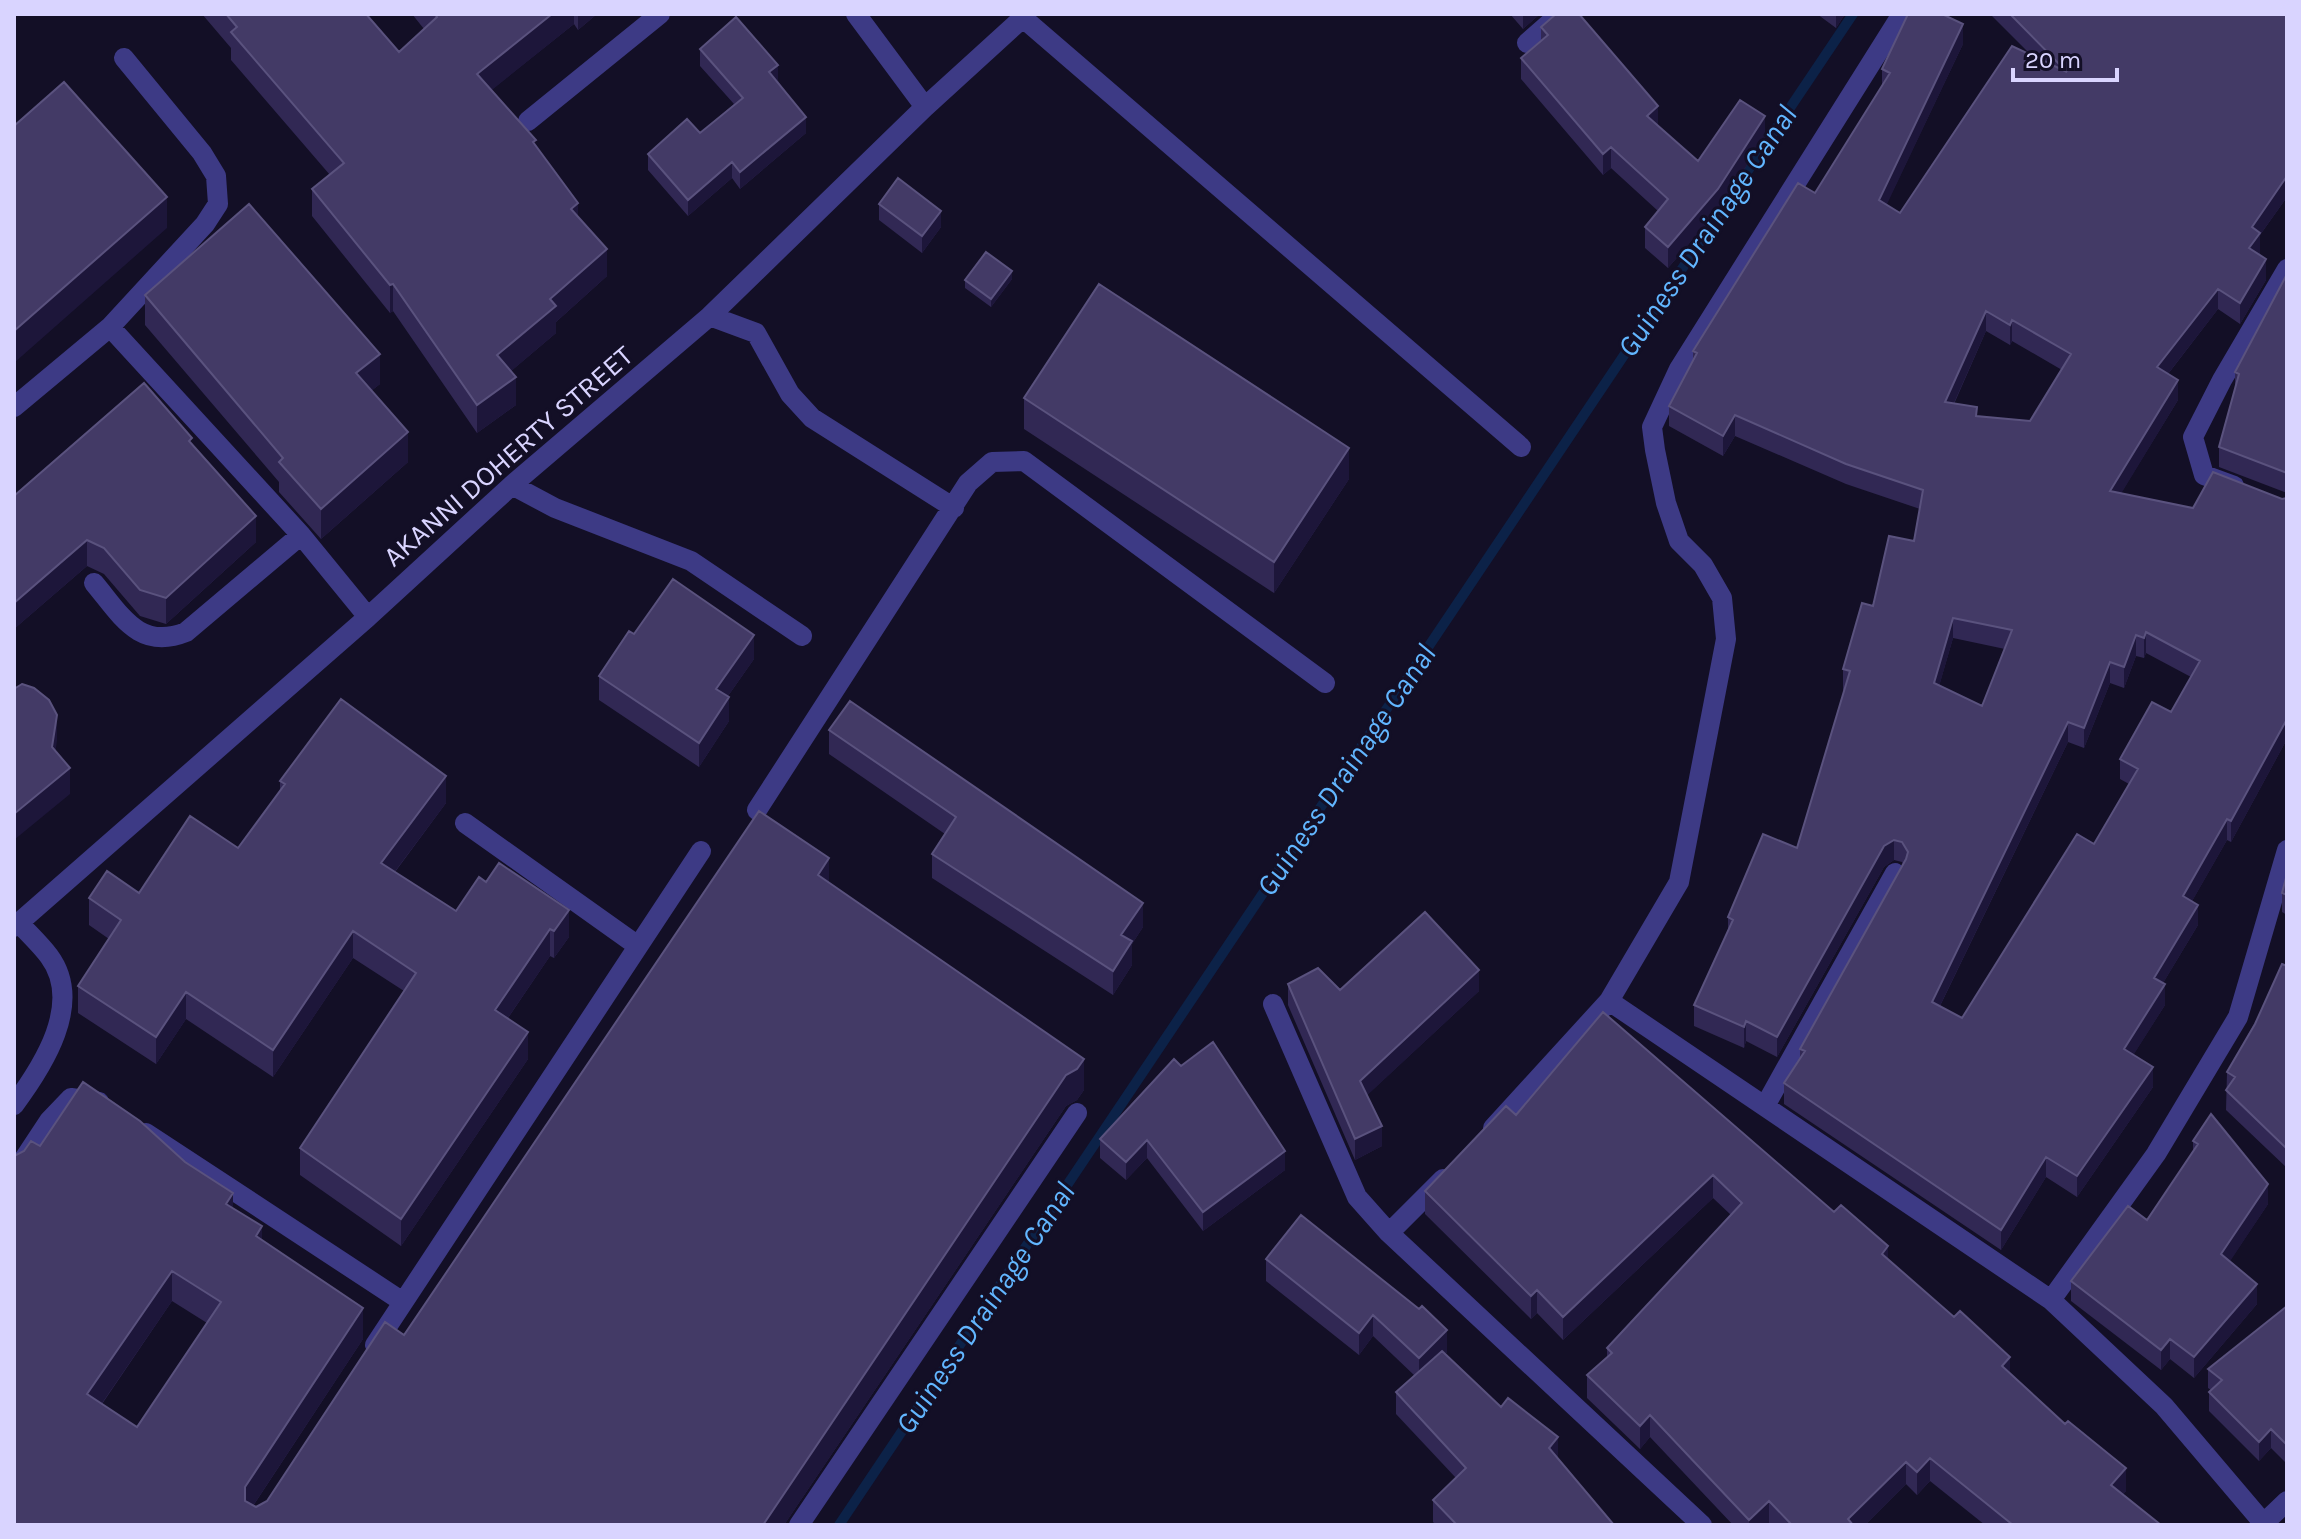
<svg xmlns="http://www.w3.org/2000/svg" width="2301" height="1539" font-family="Karla,sans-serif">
  <rect width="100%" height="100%" fill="#130f26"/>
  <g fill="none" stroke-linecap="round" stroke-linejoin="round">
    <path stroke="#0c2248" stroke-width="10" d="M839,1525L1853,14"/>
    <path stroke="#3d3a85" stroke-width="20" d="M856,14L925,107
      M1023,18L1521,447
      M1527,43L1560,14
      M528,121L660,14
      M710,316L756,333L790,394L812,418L954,508
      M110,327L301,535L368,617
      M14,407L110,327L205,224L218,204L216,176L202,153L124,58
      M512,485L555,508L691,561L802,636
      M2234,486L2204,475L2193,437L2222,380L2287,269
      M94,583C121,615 139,651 186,632L301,535
      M757,810L968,483L992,462L1024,461L1325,683
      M465,823L638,946
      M14,927L368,617L512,485L710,316L925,107L1027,14
      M1609,1001L2051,1300L2164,1406L2265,1525
      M1273,1004L1357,1197L1389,1233L1702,1525
      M14,1105C43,1066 84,1003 49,956C40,944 29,934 19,923
      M1765,1106L1895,873
      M1493,1128L1609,1001L1679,882L1726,639L1722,598L1703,565L1679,541L1666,503L1655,450L1652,427L1679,369L1902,14
      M146,1133L403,1302
      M14,1174L49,1121L71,1098L99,1102
      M1389,1233L1443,1179
      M2051,1300L2156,1154L2238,1017L2287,850
      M375,1345L701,851
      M2264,1523L2287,1501
      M799,1525L1077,1113"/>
  </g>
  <path fill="#312854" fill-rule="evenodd" d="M202,14H366L399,52L424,29L412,14H597L578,30L574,24L491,90L536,146L578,217L607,276L556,322V333L511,371L516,405L477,433L393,311L390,313L312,216V189L330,175L231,60V48Z
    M1510,14H1540L1523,29Z
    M1817,14H1845L1836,28Z
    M1990,14H2287V197L2260,235V253L2259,255L2266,280L2240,324L2218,309L2168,374L2178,400L2121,493L2193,508L2287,498V739L2231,842L2227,840L2192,901L2198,925L2163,983L2165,1005L2133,1055L2153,1087L2077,1197L2046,1177L2001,1250L1784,1104V1083L1800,1058V1049L1903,864L1902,862L1894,860L1884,867L1777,1057L1746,1041L1744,1048L1694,1026V1005L1728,932V917L1797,848L1844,690H1843V669L1873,606L1914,541L1920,509L1846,484L1735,436L1723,456L1669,426V406L1693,361V351L1815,193L1882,86V69L1963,44L1886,205L1900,213L2030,54ZM1986,331L2010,345L2012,341L2062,370L2030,421L1977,416L1954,404ZM1953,638L2005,649L1982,706L1939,686ZM2146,653L2191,677L2171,712L2120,759V779L2129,784L2094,844L1962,1018L1940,1006L2068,742L2084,748L2110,683L2124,688L2136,656L2144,658Z
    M1541,27L1698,161L1765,137L1718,210L1668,268L1645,248V227L1658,211L1611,168L1603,175L1521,79V58L1541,40Z
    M700,49L778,81L806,133L740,189L732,178L688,216L648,170V154L700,133L734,104L700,66Z
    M879,204L941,227L922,253L879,220Z
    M2287,274V493L2219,467V447L2235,389V372Z
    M1012,279L991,307L965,288V280Z
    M145,295L380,384L371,391L408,462L321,539L279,492V482L145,325Z
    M1024,398L1349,479L1274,593L1024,429Z
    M192,444L256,542L166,624L140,616L104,574L87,566L14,629V496Z
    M754,659L728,696L729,721L699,767L599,700V676Z
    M829,730L1143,927L1132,944V965L1113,995L932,878V854L945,834L829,754Z
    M280,781L446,803L395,872L456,911L479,877L569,937L554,958L550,956L508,1018L528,1059L401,1246L300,1175V1148L404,991L353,958L273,1077L186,1019L156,1064L78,1013V986L109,939L89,925V898L139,893L238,848L280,791Z
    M2287,874V915L2282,912V893Z
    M829,882L1084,1090L1077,1100L1066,1106L784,1525H14L40,1146L233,1208L262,1240L363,1339L253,1506L256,1507L267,1501L404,1335ZM172,1301L207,1323L137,1427L102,1404Z
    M2287,966V1168L2226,1110L2227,1072Z
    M1288,984L1340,990L1479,991L1367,1095L1382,1146L1355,1160L1288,1005Z
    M1603,1012L1888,1259L2010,1374L2126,1491L2123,1494L2161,1525H1985L1930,1481L1917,1495L1906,1484L1865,1525H1733L1650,1437L1640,1449L1587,1398V1375L1607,1357V1348L1731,1215L1713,1198L1563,1340L1537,1313L1531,1319L1425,1214V1191L1516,1115Z
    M1174,1059L1285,1170L1203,1231L1147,1158L1126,1180L1100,1158V1139Z
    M2211,1114L2268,1204L2229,1262L2257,1304L2194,1378L2170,1359L2161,1370L2071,1301V1281L2147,1220L2193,1151V1141Z
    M1266,1259L1447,1352L1445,1354L1501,1407L1558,1459L1614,1525H1436L1433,1522V1500L1456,1478L1396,1414V1392L1415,1376L1373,1336L1359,1355L1266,1281Z
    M2287,1306V1464L2271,1448L2259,1461L2209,1411V1392L2211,1390L2208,1388V1369Z"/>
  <path fill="#1d163a" d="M552,14H574V24L477,102V74Z
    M578,14H597L578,30Z
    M1523,14H1540L1523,29Z
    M1836,14H1845L1836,28Z
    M1963,24V44L1879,221V200Z
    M778,65V81L769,89V72Z
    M1658,106V128L1647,116Z
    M1765,116V137L1718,210L1668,268V247Z
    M806,117V133L740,189V172Z
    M1611,147V168L1603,175V154Z
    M732,162V178L688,216V200Z
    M2287,176V197L2260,235V253L2249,268V248L2252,227Z
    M167,197V228L14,363V331Z
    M578,203V231L571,209Z
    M941,211V227L922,253V236Z
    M607,249V276L556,322V333L497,383V355L550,299Z
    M2266,259V280L2240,324V303Z
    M1012,271V279L991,307V299Z
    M393,284V311L390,313V285Z
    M2218,289V309L2157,388V367Z
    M1986,311V331L1945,423V402Z
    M2012,320V341L2010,345V325Z
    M380,354V384L356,403V373Z
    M516,377V405L477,433V405Z
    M2178,380V400L2110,512V491Z
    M1735,415V436L1723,456V436Z
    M408,432V462L321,539V509Z
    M1349,448V479L1274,593V562Z
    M256,516V542L166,624V598Z
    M87,540V566L14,629V603Z
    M1953,618V638L1934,704V683Z
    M2146,632V653L2144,658V638Z
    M754,635V659L716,713V689Z
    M2136,635V656L2124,688V667Z
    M2110,662V683L2084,748V728Z
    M729,697V721L699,767V743Z
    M57,715V741L52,773V747Z
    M2287,719V739L2231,842V821Z
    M2068,722V742L1932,1022V1002Z
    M70,768V794L14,840V814Z
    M446,776V803L381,890V863Z
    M2227,819V840L2183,917V896Z
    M1894,840V860L1884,867L1777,1057V1037L1884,846Z
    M829,858V889L818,875Z
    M1143,903V927L1132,944V965L1113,995V971L1121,935Z
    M2198,905V925L2154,998V978Z
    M569,910V937L554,958V931Z
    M550,929V956L495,1037V1010Z
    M353,931V958L273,1077V1050Z
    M1479,970V991L1360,1102V1081Z
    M2165,984V1005L2124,1070V1049Z
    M186,992V1019L156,1064V1037Z
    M1746,1021V1041L1744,1048V1027Z
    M528,1032V1059L401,1246V1219Z
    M1084,1059V1090L1077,1100L1066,1106L784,1525H763L1066,1075Z
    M2153,1067V1087L2077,1197V1176Z
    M1382,1126V1146L1355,1160V1139Z
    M1147,1140V1158L1126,1180V1162Z
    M1285,1151V1170L1203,1231V1212Z
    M2046,1157V1177L2001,1250V1230Z
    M1713,1175V1198L1563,1340V1317Z
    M2268,1184V1204L2221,1275V1254Z
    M233,1193V1224L226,1204Z
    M262,1226V1257L256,1236Z
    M1888,1246V1269L1882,1254Z
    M172,1271V1301L87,1425V1394Z
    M2257,1284V1304L2194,1378V1357Z
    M1537,1290V1313L1531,1319V1296Z
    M363,1308V1339L245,1518V1487Z
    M1373,1315V1336L1359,1355V1333Z
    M1447,1330V1352L1419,1380V1358Z
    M2170,1339V1359L2161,1370V1350Z
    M2010,1357V1380L2002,1366Z
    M1650,1415V1437L1640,1449V1426Z
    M2271,1429V1448L2259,1461V1442Z
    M1558,1437V1458L1549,1448Z
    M1930,1458V1481L1917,1495V1472Z
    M1906,1462V1484L1865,1525H1848V1519Z
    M2126,1468V1491L2111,1508V1485Z
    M1769,1501V1524L1749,1525V1520Z"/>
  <path fill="#433a66" stroke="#5a527e" stroke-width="2" fill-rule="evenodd" d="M226,14H366L399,52L437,17L435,14H552L477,74L536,140L533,142L578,203L571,209L607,249L550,299L556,306L497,355L516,377L477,405L393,284L390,285L312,189L344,163L231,32L237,27Z
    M1556,14H1579L1658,106L1647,116L1698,161L1740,100L1765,116L1718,189L1668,247L1645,227L1668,199L1611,147L1603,154L1521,58L1548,35L1541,27Z
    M1908,14H1942L1963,24L1879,200L1900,213L2012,46L2067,72L2010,14H2287V176L2252,227L2260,233L2249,248L2266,259L2240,303L2218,289L2157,367L2178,380L2110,491L2193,508L2213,472L2282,499L2287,498V719L2231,821L2227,819L2183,896L2198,905L2154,978L2165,984L2124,1049L2153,1067L2077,1176L2046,1157L2001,1230L1784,1083L1805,1051L1800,1049L1906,859L1908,852L1902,842L1894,840L1884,846L1777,1037L1746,1021L1744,1027L1694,1005L1733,920L1728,917L1763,834L1797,848L1850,671L1843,669L1862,603L1873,606L1889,536L1914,541L1923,490L1846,464L1735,415L1723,436L1669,406L1697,353L1693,351L1798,183L1815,193L1890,73L1882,69ZM1986,311L2010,325L2012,320L2071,354L2030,421L1976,416L1977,407L1945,402ZM1953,618L2012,630L1982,706L1934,683ZM2146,632L2200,661L2171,712L2152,702L2120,759L2138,769L2094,844L2077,834L1962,1018L1932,1002L2068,722L2084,728L2110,662L2124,667L2136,635L2144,638Z
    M736,17L778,65L769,72L806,117L740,172L732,162L688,200L648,154L687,119L700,133L743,98L700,49Z
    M64,82L167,197L14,331V126Z
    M898,178L941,211L922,236L879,204Z
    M249,204L380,354L356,373L408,432L321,509L279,462L283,458L145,295Z
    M986,252L1012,271L991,299L965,280Z
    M2287,274V473L2219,447L2239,374L2235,372Z
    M1099,284L1349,448L1274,562L1024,398Z
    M144,383L192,438L189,441L256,516L166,598L140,590L104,548L87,540L14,603V496Z
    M673,579L754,635L716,689L729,697L699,743L599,676L629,631L634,634Z
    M22,684L34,688L49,700L57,715L52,747L70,768L14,814V689Z
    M341,699L446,776L381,863L456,911L479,877L486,882L499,863L569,910L554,931L550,929L495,1010L528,1032L401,1219L300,1148L416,973L353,931L273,1050L186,992L156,1037L78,986L121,920L89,898L107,871L139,893L190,816L238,848L285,784L280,781Z
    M850,701L1143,903L1121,935L1132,941L1113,971L932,854L956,817L829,730Z
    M759,811L829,858L818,875L1084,1059L1077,1069L1066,1075L763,1525H14V1156L24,1151L31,1141L40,1146L83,1082L140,1121L185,1162L233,1193L226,1204L262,1226L256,1236L363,1308L245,1487V1501L256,1507L267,1501L385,1322L404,1335ZM172,1271L221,1302L137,1427L87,1394Z
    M2287,874V895L2282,893Z
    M1425,912L1479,970L1360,1081L1382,1126L1355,1139L1288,984L1318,968L1340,990Z
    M2282,964L2287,966V1149L2226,1090L2235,1077L2227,1072L2255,1024Z
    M1603,1012L1834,1212L1841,1205L1888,1246L1882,1254L1954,1317L1960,1311L2010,1357L2002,1366L2065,1424L2068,1421L2126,1468L2111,1485L2161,1525H2013L1930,1458L1917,1472L1906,1462L1848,1519L1853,1525H1792L1769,1501L1749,1520L1650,1415L1640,1426L1587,1375L1612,1353L1607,1348L1742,1203L1713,1175L1563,1317L1537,1290L1531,1296L1425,1191L1506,1106L1516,1115Z
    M1213,1042L1285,1151L1203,1212L1147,1140L1126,1162L1100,1139L1174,1059L1181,1066Z
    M2211,1114L2268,1184L2221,1254L2257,1284L2194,1357L2170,1339L2161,1350L2071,1281L2128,1206L2147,1220L2198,1144L2193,1141Z
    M1301,1215L1419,1309L1422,1306L1447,1330L1419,1358L1373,1315L1359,1333L1266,1259Z
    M2287,1306V1445L2271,1429L2259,1442L2209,1392L2222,1380L2208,1369Z
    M1442,1351L1501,1407L1508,1398L1558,1437L1549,1448L1614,1525H1457L1433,1500L1466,1468L1396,1392Z"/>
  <g text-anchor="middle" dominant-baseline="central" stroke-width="6" stroke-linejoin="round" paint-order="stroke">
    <g font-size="28" fill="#d9d4ff" stroke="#130f26">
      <text transform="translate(508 456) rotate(-41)">AKANNI DOHERTY STREET</text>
    </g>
    <g font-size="30" font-style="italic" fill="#62b6ff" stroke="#130f26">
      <text transform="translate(1707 231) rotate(-56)">Guiness Drainage Canal</text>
      <text transform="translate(1346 770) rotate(-56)">Guiness Drainage Canal</text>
      <text transform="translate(985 1308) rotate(-56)">Guiness Drainage Canal</text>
    </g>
  </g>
  <rect width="2301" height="1539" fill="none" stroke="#d9d4ff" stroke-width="32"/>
  <path d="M2013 68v12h104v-12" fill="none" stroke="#d9d4ff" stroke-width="4"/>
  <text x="2025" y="68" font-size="24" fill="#d9d4ff" stroke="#130f26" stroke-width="6" paint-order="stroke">20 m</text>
</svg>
